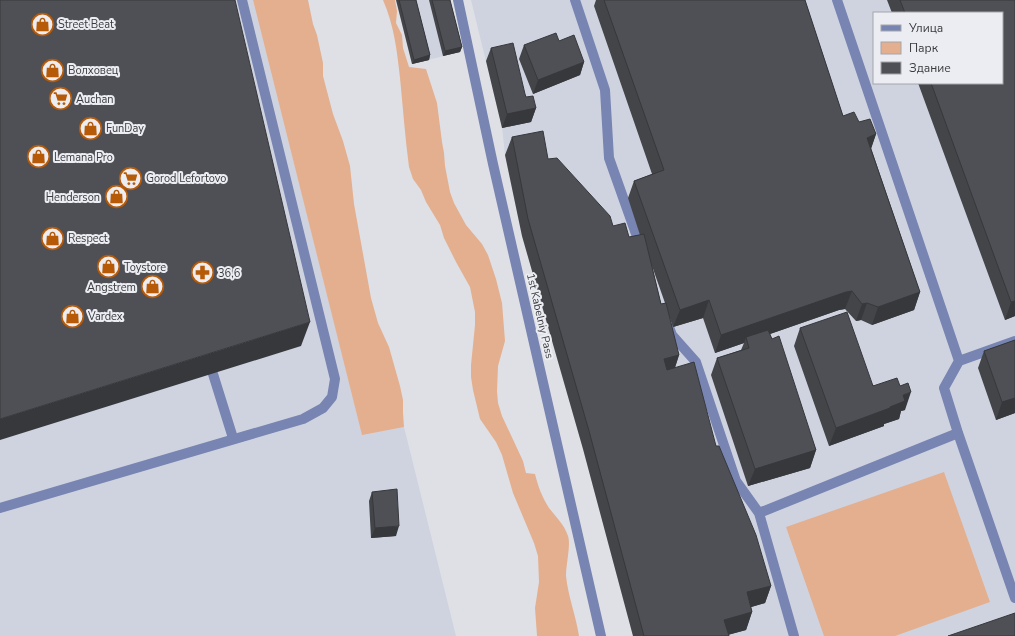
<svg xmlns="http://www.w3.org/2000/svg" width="1015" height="636" font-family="'Nunito Sans',sans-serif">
  <rect width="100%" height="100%" fill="#dee0e5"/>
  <path fill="#cfd3e0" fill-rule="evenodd" d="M0,0H253L362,434L404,427L456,636H0Z
    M396,0H447L460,52L412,64Z
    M471,0H1015V636H633L583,449L522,236L505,155L502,127ZM874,13H1002V83H874Z"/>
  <path fill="#e3af8f" d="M253,0H308L313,24L317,35L323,63V76L333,114L343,141L350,166L354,204L371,298L378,323L389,347L400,386L403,400V413L404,427L362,435Z
    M383,0H395L397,11L396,23L402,35L403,48L409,67L426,69L437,103L442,142L444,153L445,166L450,192L454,203L466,225L482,244L488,255L496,279L502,303L505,341L498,366L497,391L498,403L502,416L523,461L526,473L535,474C538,486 542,497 549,508C556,517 564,524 568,536C571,545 566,564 566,576C568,596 576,616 579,636H537L535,608L539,582L538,556L534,543L513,493L502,455L496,442L480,419L473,390L471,377V365L475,325V312L470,287L456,262L444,238L440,225L426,202L421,190L413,179L409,167C405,137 403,108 400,78C397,51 394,25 383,0Z
    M944,472L990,602L895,636H824L786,527Z"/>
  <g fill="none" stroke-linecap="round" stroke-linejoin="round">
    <path stroke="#7884b1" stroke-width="10" d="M458,0L493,164L601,636
      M575,0L605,90L609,158L641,248
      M837,0L959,361L944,388L958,433L1015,598
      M669,327L672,335L696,362L736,481L759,513
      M959,361L1015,341
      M213,374L233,438
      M0,508L303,419L323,408L332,397L335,379L242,0
      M794,636L759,513L958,433"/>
  </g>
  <path fill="#444549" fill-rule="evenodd" d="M396,0H416L430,55L429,60L412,64Z
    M429,0H450L462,47L460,52L443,56Z
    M596,0H805L843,116L859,122L876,134L871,148L920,292L914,310L872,325L861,320L856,321L845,309L839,310L770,334L816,450L810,468L748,486L711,375L717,358L741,350L744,343L715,353L703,318L673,327L668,313L679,355L675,368L716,446L771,586L765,603L751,607L752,612L746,630L728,635L729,636H633L583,449L522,236L505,155L512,137L548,159L613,226L629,237L640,235L628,198L634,181L652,174L594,6ZM652,266L665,303L661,304Z
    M887,0H1015V316L1005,320L918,83H1002V13H892Z
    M524,45L584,62L580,75L533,94L519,59Z
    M491,48L526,97L536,108L531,122L502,128L486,61Z
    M800,328L905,410L901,411L899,419L884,424V426L829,446L794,346Z
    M1015,340V413L996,420L978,368L984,351Z
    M372,492L396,536L371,538L369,501Z"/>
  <path fill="#37383c" d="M462,47L460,52L443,56L445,51Z
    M430,55L429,60L412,64L414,60Z
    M584,62L580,75L533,94L538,80Z
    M536,108L531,122L502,128L507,114Z
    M876,134L870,152L867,138Z
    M852,291L845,309L839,310L747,342L746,337L744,343L715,353L721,335L846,292Z
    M920,292L914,310L872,325L878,307Z
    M709,300L703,318L673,327L680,310Z
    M1015,301V316L1005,320L1011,302Z
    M867,303L861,320L856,321L862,304Z
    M310,322L301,346L0,440V419Z
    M679,355L673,373L658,377L664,359Z
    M911,392L905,410L901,411L899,419L884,424V426L829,446L836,428L890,407L903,395Z
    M1015,398V413L996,420L1002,402Z
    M816,450L810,468L748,486L755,469Z
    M399,526L396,536L371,538L375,528Z
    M771,586L765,603L741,610L747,592Z
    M752,612L746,630L723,636L724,620Z"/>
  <path fill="#4f5055" stroke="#37383c" d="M0,0H235L310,322L0,419Z
    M399,0H416L430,55L414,60Z
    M432,0H450L462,47L445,51Z
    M604,0H805L843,116L854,112L859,122L870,119L876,134L867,138L920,292L878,307L867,303L862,304L852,291L846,292L721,335L709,300L680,310L634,181L664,170Z
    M900,0H1015V301L1011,302L931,83H1002V13H905Z
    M556,33L559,41L574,35L584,62L538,80L524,45Z
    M513,43L525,94L526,97L533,96L536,108L507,114L491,48Z
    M543,131L548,159L557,158L610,216L613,226L625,223L629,237L644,234L661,304L666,303L679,355L664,359L667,370L694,362L716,446H719L756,535L771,586L747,592L752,612L724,620L729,636H644L589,431L528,219L512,137Z
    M847,312L873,386L897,378L900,386L908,383L911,392L903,395L905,401L890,407V408L836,428L800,328Z
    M768,330L772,339L779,336L816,450L755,469L717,358L749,348L746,337Z
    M1015,340V398L1002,402L984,351Z
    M397,489L399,526L375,528L372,492Z
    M1015,613V636H948Z"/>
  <defs>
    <symbol id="shop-ring" viewBox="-11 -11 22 22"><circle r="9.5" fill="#ebedf3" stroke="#b75a07" stroke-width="1.5"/><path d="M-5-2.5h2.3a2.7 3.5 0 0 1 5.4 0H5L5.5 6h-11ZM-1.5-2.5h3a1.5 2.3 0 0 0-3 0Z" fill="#b75a07"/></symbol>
    <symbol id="supermarket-ring" viewBox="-11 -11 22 22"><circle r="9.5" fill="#ebedf3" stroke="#b75a07" stroke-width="1.5"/><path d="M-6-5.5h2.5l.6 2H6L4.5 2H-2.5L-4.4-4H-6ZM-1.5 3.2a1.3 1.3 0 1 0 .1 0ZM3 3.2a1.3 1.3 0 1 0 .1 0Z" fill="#b75a07"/></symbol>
    <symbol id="pharmacy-ring" viewBox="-11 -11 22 22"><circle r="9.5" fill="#ebedf3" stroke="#b75a07" stroke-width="1.5"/><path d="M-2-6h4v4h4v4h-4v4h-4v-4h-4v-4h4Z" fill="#b75a07"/></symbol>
  </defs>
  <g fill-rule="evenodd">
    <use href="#shop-ring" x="30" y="12" width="25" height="25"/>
    <use href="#shop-ring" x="40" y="58" width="25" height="25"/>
    <use href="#supermarket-ring" x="48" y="86" width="25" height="25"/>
    <use href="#shop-ring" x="78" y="116" width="25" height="25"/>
    <use href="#shop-ring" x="26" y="144" width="25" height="25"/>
    <use href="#supermarket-ring" x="118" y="166" width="25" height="25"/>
    <use href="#shop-ring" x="104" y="184" width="25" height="25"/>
    <use href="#shop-ring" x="40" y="226" width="25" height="25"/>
    <use href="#shop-ring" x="96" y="254" width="25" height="25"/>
    <use href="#pharmacy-ring" x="190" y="260" width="25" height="25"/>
    <use href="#shop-ring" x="140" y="274" width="25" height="25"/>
    <use href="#shop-ring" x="60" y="304" width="25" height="25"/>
  </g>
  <g text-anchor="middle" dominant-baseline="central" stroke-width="4" stroke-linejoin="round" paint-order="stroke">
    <g font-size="11" fill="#3a3b3d" stroke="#ebedf3" text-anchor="start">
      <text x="58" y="24">Street Beat</text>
      <text x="68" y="70">Волховец</text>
      <text x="76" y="99">Auchan</text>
      <text x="106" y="128">FunDay</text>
      <text x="54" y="157">Lemana Pro</text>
      <text x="146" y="178">Gorod Lefortovo</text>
      <text x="100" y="197" text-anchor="end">Henderson</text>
      <text x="68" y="238">Respect</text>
      <text x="124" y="267">Toystore</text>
      <text x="218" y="273">36,6</text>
      <text x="136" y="287" text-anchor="end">Angstrem</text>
      <text x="88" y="316">Vardex</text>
    </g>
    <g font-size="11" fill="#3a3b3d" stroke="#ebedf3">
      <text transform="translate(540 316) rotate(77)">1st Kabelniy Pass</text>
    </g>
  </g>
  <rect x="873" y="12" width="130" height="72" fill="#ebedf3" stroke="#a4a6aa"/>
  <rect x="881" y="25" width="20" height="6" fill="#7884b1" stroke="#a4a6aa"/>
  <text x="909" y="32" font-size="12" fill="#3a3b3d">Улица</text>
  <rect x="881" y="42" width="20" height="12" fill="#e3af8f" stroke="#a4a6aa"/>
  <text x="909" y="52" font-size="12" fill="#3a3b3d">Парк</text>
  <rect x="881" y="62" width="20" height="12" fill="#4f5055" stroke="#a4a6aa"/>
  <text x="909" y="72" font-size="12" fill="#3a3b3d">Здание</text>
</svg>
